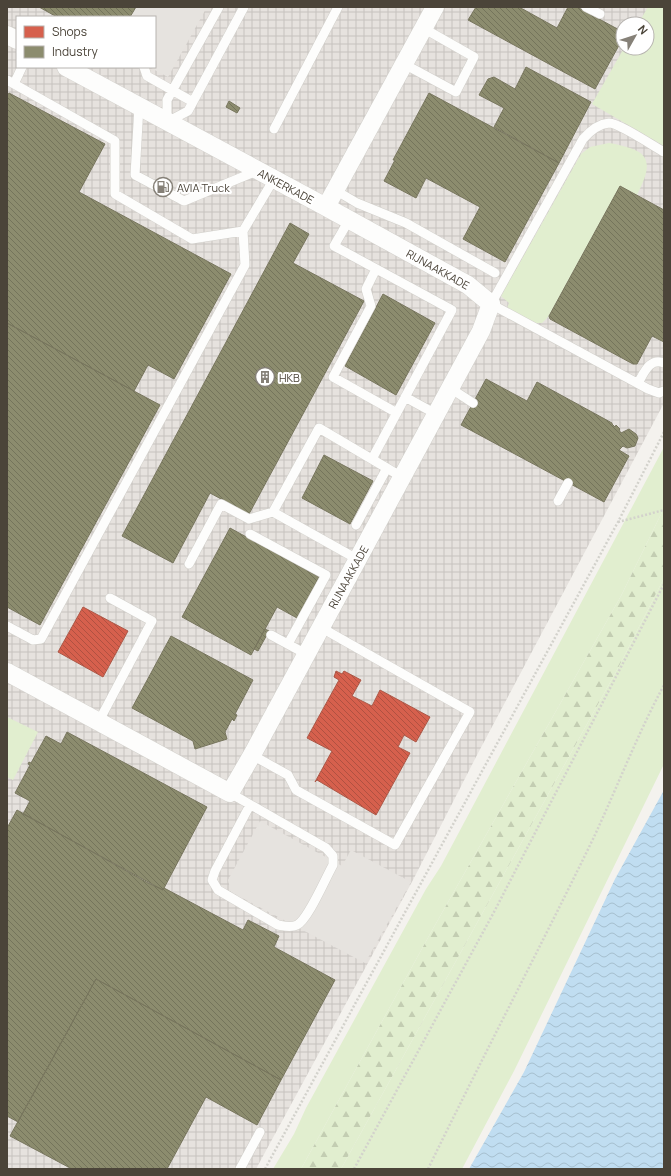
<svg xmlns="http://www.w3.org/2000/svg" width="671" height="1176" font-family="Manrope,sans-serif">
  <defs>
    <pattern id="industrial-grid" width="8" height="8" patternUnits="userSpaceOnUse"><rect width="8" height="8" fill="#e6e2de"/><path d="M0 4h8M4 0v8" fill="none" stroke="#c7c3bf"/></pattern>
    <pattern id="forest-firs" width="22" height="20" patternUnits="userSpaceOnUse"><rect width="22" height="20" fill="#e1eecf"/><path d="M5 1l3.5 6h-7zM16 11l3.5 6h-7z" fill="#c3cdb2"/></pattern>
    <pattern id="water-waves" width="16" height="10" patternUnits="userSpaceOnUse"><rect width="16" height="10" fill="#c0ddf1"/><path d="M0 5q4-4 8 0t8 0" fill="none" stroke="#a6bfcf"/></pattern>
    <pattern id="shops-back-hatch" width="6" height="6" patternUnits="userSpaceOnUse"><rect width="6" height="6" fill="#d6604d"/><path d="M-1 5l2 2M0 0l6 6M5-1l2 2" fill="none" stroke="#b05141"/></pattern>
    <pattern id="industry-back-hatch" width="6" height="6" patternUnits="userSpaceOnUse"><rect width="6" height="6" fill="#8c8c6e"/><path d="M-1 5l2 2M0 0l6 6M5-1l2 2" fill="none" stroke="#74745b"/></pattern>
  </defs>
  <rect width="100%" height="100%" fill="#f4f2ee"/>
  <path fill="url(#industrial-grid)" fill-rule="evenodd" d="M7,7H664V403L477,755L413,880L256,1169H7ZM17,17H155V67H17ZM623,24H647V48H623Z"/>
  <path fill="#e1eecf" d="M648,7H664V146L592,104L624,48H647V24H638Z
    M609,143C648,150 656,158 637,195L620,186L548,317L542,323H535L507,308L509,303L501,296L581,154L590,147Z
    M664,447V508L621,596L430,934L301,1169H273L294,1134L306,1108L426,889L441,866Z
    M664,578V764L514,1071L462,1169H341L618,668Z
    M7,717L38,732L13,780L7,777Z"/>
  <path fill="url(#forest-firs)" d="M664,508V578L618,668L341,1169H301L430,934L621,596Z"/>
  <path fill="#e6e3df" d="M136,7H207L168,77L149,67H155V17H130Z
    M260,821L342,866L351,850L411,882L365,963L231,892L228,880Z"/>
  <path fill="url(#water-waves)" d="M664,790V1169H469L524,1072L615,879Z"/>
  <path fill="url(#shops-back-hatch)" stroke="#ac5847" d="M83,607L128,631L103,677L58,652Z
    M336,671L342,674L344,671L361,680L352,696L372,706L380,690L430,717L416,742L404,735L398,747L410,753L376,815L317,780L315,782L332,751L307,738L339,680L334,677Z"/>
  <path fill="url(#industry-back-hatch)" stroke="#78765e" d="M39,7H136L130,17H57Z
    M476,7H519L557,28L568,7H577L623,32V38L595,89L468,20Z
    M526,67L591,102L559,163L494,127L504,108L479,95L488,79L494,77L515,89Z
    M9,93L105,144L79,192L231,274L174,379L148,365L134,391L7,323V96Z
    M429,93L559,163L505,262L463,239L480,207L426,178L416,198L384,181L395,160H393Z
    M229,101L240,108L237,113L226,107Z
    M620,186L664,210V342L652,336L637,364H633L550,319L549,316Z
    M290,223L309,234L293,263L364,301L249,514L210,493L173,563L122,536Z
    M383,294L435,323L396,395L345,366Z
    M7,323L160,405L40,625L7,607Z
    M486,379L527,401L537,382L612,423V424L615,427L616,425L620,429L619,430L621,433L629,429L636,434L638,438L635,446L627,448L623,446L619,450L629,456L604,502L461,425Z
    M324,455L373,481L350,524L302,498Z
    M230,528L319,577L297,618L277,607L251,655L182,617Z
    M265,629L269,631L258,651L254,649Z
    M171,636L253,680L235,714L237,715L234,721L232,719L225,732L227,739L195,749L193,741L132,708Z
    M67,732L207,807L163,890L23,814L30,801L15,793L30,765L28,764L29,762L31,763L46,736L61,744Z
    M17,810L148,883L163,890L164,888L243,930L248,920L279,936L274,947L335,980L281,1080L96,979L18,1122L7,1116V828Z
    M96,979L281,1080L257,1125L206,1097L167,1169H72L10,1136Z"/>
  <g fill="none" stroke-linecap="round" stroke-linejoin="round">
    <defs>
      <path id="lane" d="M219,7L167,100V122L188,111L244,7
        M586,7L600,14
        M404,64L456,92L474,57L423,28
        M144,67L147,76L193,102
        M7,80L115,141V194L192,239L243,231
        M14,84L22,67
        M139,106L135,175L184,201L257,171
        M274,129L338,7
        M664,152C653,146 619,123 609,123C598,124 590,131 583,139L491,304L648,389L659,393L664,391
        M335,190L357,203L406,223L495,273
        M349,220L334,246L452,310L372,459
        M376,269L366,289L371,306L333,377L397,413
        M638,383C644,373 650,357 664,363
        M450,388L473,403
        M405,397L436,414
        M558,501L568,483
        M356,525L387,468
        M250,534L326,575L288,644
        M357,559L273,512L319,428L402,477
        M189,564L221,504L249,519L273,512
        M7,626L33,640L41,639L245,265L243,231L274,179
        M271,635L306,654
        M99,721L152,621L110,598
        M252,755L288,775L296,790L395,845L470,712L320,627
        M230,793L326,848L333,856V865C326,877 308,920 297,925C291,928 284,926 278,925L218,890L212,880L215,871L250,805
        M240,1169L260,1132"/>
      <path id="street" d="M7,35L17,40
        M66,67L326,207L435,7
        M7,672L230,793L252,755L481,331L491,304L468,285L326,207"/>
    </defs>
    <use href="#lane" stroke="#d2d0cb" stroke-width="10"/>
    <use href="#street" stroke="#d2d0cb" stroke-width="19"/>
    <path stroke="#d3d2cc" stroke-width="2.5" stroke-dasharray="2 2" stroke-linecap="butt" d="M618,522L664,510
      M265,1169L618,522L664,432
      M354,1169L494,912L664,584
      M428,1169C482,1058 539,950 593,839C617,788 637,735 664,685"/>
    <use href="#lane" stroke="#fdfdfc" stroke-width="9"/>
    <use href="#street" stroke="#fdfdfc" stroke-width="18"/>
  </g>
  <defs>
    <symbol id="fuel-ring" viewBox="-11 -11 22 22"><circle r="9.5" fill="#fff" stroke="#868178" stroke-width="1.5"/><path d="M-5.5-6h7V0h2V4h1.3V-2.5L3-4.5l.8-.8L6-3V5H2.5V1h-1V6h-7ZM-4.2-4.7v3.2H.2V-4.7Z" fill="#868178"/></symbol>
    <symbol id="building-ring" viewBox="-11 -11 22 22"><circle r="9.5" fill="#fff" stroke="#868178" stroke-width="1.5"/><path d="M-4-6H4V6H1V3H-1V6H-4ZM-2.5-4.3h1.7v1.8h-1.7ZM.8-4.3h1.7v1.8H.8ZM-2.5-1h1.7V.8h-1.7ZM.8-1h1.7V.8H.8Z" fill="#868178"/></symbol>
  </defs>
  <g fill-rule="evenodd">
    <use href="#fuel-ring" x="152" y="176" width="22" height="22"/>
    <use href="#building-ring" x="254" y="366" width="22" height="22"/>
  </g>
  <g text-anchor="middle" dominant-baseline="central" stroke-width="4" stroke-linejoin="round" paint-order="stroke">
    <g font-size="11" fill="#4b4439" stroke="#fff">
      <text transform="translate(286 186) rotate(28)">ANKERKADE</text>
      <text transform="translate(438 269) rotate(29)">RIJNAAKKADE</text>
      <text transform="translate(348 577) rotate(-61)">RIJNAAKKADE</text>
    </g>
    <g font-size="11" fill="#4b4439" stroke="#fff" text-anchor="start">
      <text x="177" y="187">AVIA Truck</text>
      <text x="279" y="377">HKB</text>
    </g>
  </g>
  <rect width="671" height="1176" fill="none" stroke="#4b4439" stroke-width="16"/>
  <rect x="16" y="16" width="140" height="52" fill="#ffffff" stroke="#b7b4b0"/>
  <rect x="24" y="26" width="20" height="12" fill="#d6604d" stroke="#b7b4b0"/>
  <text x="52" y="36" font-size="12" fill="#4b4439">Shops</text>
  <rect x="24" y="46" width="20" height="12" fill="#8c8c6e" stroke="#b7b4b0"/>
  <text x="52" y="56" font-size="12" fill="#4b4439">Industry</text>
  <g transform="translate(635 36) rotate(51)"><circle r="19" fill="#ffffff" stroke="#b7b4b0"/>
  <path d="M0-3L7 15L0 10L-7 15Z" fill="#868178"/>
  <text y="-6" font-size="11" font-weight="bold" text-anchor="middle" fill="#4b4439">N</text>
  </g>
</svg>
